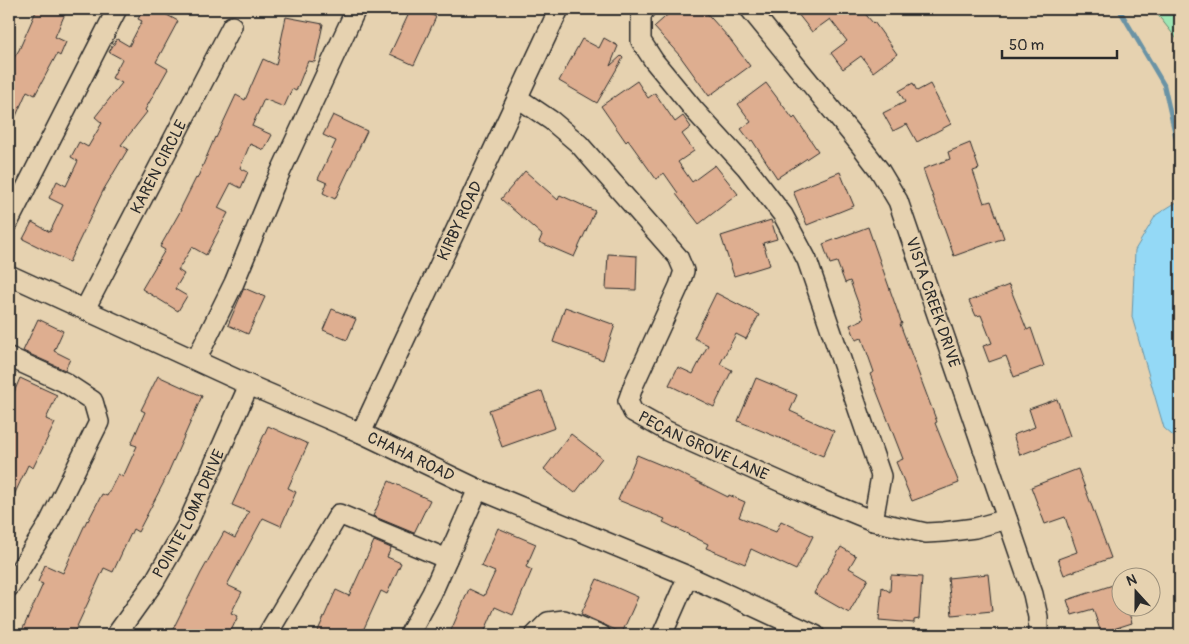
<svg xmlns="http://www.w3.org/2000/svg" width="1189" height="644" font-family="Pangolin,sans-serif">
  <rect width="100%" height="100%" fill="#e6d2b0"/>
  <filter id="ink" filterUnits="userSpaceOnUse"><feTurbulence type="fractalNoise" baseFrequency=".02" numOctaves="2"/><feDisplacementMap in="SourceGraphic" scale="10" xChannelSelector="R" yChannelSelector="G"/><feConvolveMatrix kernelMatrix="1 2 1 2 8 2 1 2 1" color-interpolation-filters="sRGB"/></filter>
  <g filter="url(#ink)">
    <path fill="#9de6b4" stroke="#648870" d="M1153,9H1180V43Z"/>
    <path fill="#94d9f6" stroke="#6a93a5" d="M1180,200V442L1164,428L1132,317L1135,250L1156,215Z"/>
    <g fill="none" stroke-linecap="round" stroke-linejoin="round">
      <path stroke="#6a93a5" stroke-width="4.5" d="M1119,9L1164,85L1180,156"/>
    </g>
    <path fill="#deae90" stroke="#2b2b2b" d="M37,9H67L55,37L66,42L60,56L57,54L35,95L27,91L9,132V65L19,50Z
      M143,9H156L178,21L156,62L168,69L145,110L147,112L121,145L128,149L104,189L69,262L23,239L32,222L50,232L63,205L49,198L57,181L66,186L78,161L71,157L79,142L88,147L102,123L95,117L122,83L112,78L122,59L109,52L117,39L129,46L142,21L138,19Z
      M411,9H419L436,17L414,65L390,54Z
      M674,9H703L729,38L750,66L709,96L680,56L654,27Z
      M794,9H861L873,23L874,22L897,54L873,72L861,56L843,69L831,53L847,41L830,19L812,32Z
      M286,17L323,24L315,62L308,61L296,91L292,89L284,107L264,99L252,126L272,135L264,150L250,144L240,168L248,172L241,188L231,183L218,208L228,213L206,255L192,247L178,270L184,274L175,289L187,296L178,311L142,289L165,250L160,247L181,210H180L196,178L197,179L215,137L216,138L236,95L245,100L263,59L276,65Z
      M604,38L618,46L610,66L621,56L623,58L597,103L559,81L582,39L599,48Z
      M637,81L648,98L655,93L675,122L683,116L691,127L682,134L694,151L678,162L692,182L715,165L738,194L699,224L676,194L678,193L664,173L656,179L628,140L626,142L601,106Z
      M766,83L793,119L795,117L818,151L777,178L752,140L750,141L741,129L751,122L738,104Z
      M913,83L917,91L930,84L951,124L917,142L907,124L893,131L883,113L905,102L899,91Z
      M333,115L367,131L335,199L323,193L327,183L318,179L336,141L323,135Z
      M970,143L979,169L973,171L984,203L991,201L1004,238L954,256L923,169L950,159L948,152Z
      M525,171L558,200L560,195L595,211L574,257L539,242L542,235L501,199Z
      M840,172L854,206L807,225L793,191Z
      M771,220L777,239L763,243L770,265L734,276L721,236Z
      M868,227L902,324H900L937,422L935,423L959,483L912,501L896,462L903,459L870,374L874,372L862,338L856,340L850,325L864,319L850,281L845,283L837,262L830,264L823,244Z
      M608,254L637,256L636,290L606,289Z
      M1009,285L1027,330L1031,328L1044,366L1014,377L1006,356L989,362L983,346L992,343L981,315L976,316L969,301Z
      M244,288L265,297L248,334L228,325Z
      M716,293L759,315L746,339L736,334L720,364L732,370L714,407L669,385L678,367L693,374L708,345L694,338Z
      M565,307L615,325L603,360L553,342Z
      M332,309L356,319L347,340L323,330Z
      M38,319L63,331L54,351L70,359L65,370L23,351Z
      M158,376L202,396L164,482L138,532L133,529L113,572L104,568L73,635H20L43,584L38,582L45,565L63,573L87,520L88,521L102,494L107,496L118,474L123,477L137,446L131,444L145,412L141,410Z
      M20,378L57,395L46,419L55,423L33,468L28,465L9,506V404Z
      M756,378L797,395L790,411L834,431L823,456L738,421Z
      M542,391L555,428L502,447L489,410Z
      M1057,399L1070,436L1020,455L1013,435L1035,427L1029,409Z
      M268,426L308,444L288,488L296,492L281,526L263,518L227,585L242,592L231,613L238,616L229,635H170L201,573L224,532L235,538L249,512L232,505Z
      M571,434L602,458L575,493L544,469Z
      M637,455L678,472L728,497L729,495L745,502L739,517L776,532L781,521L813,536L796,570L751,549L745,564L706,548L708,544L663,522L665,519L618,500Z
      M1078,469L1111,558L1064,575L1058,559L1077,552L1065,517L1045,524L1031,487Z
      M389,481L430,500L414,533L373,516Z
      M498,528L536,544L526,567L532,570L513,615L495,607L483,635H449L469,589L484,596L495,572L481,566Z
      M374,541L391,548L387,557L401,563L387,594L381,591L361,635H316L336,590L349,596Z
      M841,547L856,556L849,568L868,579L849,613L814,593Z
      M988,574L992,611L952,615L948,578Z
      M891,575L922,577L919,619L914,620V623L879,620L882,587L890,592Z
      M597,579L638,597L622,633L581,614Z
      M1119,583L1122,590V606H1127L1132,623L1101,633L1093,609L1072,615L1067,600Z"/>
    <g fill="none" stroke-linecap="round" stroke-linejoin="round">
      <defs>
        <g id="minor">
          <path d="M645,9L641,16V41L654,61L695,111L746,167L783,215L807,260L881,476L873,521"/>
          <path id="s1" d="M750,9L858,142L880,171L898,201L1033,594L1038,617V635"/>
          <path id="s2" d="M518,98L552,121L579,144L678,257L684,271L679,286L634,384L628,401L633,412L667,431L817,498L873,521L926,533L944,532L975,528L1007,519"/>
          <path d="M9,221L117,9"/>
          <path id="s3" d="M9,275L249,385L361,433L478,489L688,576L815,635"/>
          <path id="s4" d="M85,309L232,26"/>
          <path d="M9,357L64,382L93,401L99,422L48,525L9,587"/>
          <path d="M196,360L234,283L274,186L356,9"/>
          <path id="s5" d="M361,433L559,9"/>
          <path id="s6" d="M116,635L154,582L187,525L249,385"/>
          <path d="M267,635L339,514L447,559"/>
          <path d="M409,635L432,593L478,489"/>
          <path d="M535,635L548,622L564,620L601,635"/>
          <path d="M662,635L688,576"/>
        </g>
      </defs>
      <use href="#minor" stroke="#2b2b2b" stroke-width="22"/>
      <use href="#minor" stroke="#e6d2b0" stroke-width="19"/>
    </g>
  </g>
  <g text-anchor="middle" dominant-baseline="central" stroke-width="5" stroke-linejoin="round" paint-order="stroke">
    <g font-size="16" fill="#2b2b2b" stroke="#e6d2b0">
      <text stroke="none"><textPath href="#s4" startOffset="160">KAREN CIRCLE</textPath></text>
      <text stroke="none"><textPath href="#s5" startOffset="234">KIRBY ROAD</textPath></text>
      <text stroke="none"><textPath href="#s1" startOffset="350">VISTA CREEK DRIVE</textPath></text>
      <text stroke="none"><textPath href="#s2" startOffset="474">PECAN GROVE LANE</textPath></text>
      <text stroke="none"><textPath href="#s3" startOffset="441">CHAHA ROAD</textPath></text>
      <text stroke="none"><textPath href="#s6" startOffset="142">POINTE LOMA DRIVE</textPath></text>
    </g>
  </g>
  <rect width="1189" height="644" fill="none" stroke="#e6d2b0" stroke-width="30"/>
  <rect x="15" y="15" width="1159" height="614" fill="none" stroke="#2b2b2b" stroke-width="2" filter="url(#ink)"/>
  <g transform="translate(1136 592) rotate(339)"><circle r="24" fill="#e6d2b0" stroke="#9b8f7b"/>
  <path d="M0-4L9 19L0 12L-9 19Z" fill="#2b2b2b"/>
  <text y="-8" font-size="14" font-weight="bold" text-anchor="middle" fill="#2b2b2b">N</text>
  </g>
  <path d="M1002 50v8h115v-8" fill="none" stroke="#2b2b2b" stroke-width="2.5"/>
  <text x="1009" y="50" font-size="15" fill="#2b2b2b" stroke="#e6d2b0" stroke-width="4" paint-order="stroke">50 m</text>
</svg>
